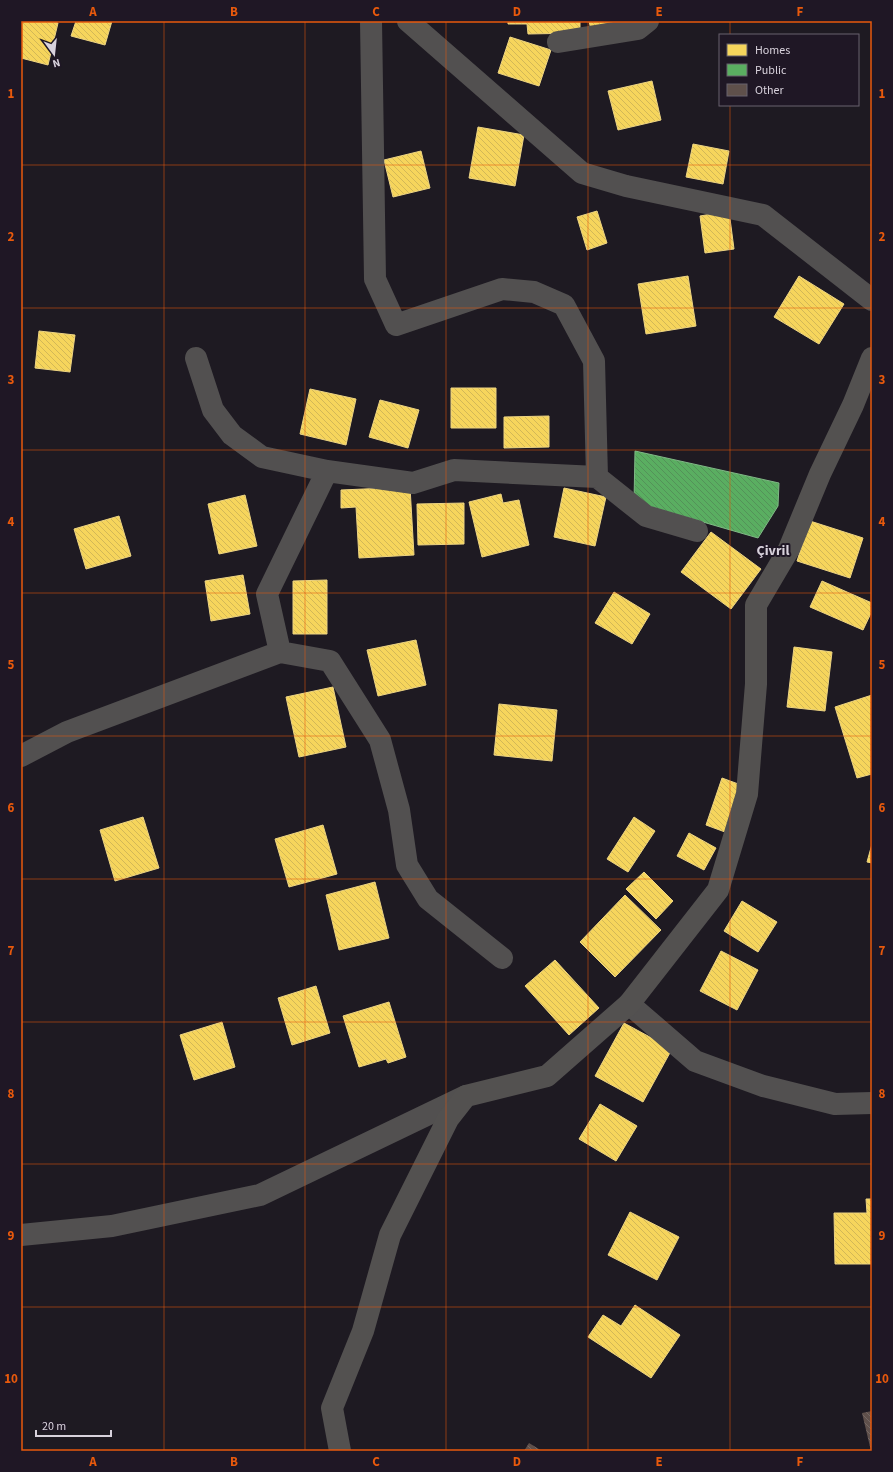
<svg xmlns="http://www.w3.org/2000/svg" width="893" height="1472" font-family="'Source Sans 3',sans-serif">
  <defs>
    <pattern id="homes-back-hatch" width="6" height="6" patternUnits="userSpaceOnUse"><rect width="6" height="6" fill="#f6d55c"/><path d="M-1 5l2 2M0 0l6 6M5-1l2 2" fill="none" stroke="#d2b757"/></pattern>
    <pattern id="public-back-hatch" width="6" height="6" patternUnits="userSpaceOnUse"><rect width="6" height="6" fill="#5aae61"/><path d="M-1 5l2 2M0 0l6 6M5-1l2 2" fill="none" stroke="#549259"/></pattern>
    <pattern id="building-back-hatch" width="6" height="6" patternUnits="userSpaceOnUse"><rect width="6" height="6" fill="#5f504b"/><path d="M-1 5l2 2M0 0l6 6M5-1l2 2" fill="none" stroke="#756864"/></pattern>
  </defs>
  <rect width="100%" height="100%" fill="#1e1a22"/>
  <path fill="url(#homes-back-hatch)" stroke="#edd482" d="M21,21H50L58,23L48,65L21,58Z
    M76,21H112L105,45L71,36Z
    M508,21H580V33L528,34L527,24H508Z
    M589,21H627L591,30Z
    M510,37L551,50L539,86L498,73Z
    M652,81L661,120L618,130L608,91Z
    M478,127L524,135L515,186L469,178Z
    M693,144L729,151L723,184L686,177Z
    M421,151L430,188L393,197L384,160Z
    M597,211L607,243L587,250L577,217Z
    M729,211L734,249L705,253L700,216Z
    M688,276L696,326L646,334L638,284Z
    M799,276L844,304L819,344L774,317Z
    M39,331L75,335L70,372L35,368Z
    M451,388H496V428H451Z
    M310,389L356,399L346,445L300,434Z
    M380,400L419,410L408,448L369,437Z
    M549,416V447L504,448V417Z
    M410,487L414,555L359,558L356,507L341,508V490Z
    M564,488L606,497L595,546L554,537Z
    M501,494L503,503L519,500L529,545L482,557L469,502Z
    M245,495L257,546L219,554L208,504Z
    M464,503V544L418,545L417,504Z
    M119,516L131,556L86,569L74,529Z
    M810,521L863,538L850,578L797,561Z
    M711,532L761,569L731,609L681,572Z
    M243,575L250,614L211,621L205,581Z
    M327,580V634H293V581Z
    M822,581L872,603V611L863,630L810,607Z
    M614,592L650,614L632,644L595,623Z
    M416,640L426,685L378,696L367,650Z
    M794,647L832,652L825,711L787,707Z
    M333,687L346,747L299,757L286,697Z
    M872,695V774L857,778L835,707Z
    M499,704L557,710L552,761L494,755Z
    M722,778L741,785L725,832L706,825Z
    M143,817L159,868L115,881L100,830Z
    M634,817L655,831L628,872L607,859Z
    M323,825L337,874L289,887L275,839Z
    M689,833L716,848L704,870L677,856Z
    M872,844V863L867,862Z
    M644,872L673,901L656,919L626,889Z
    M375,882L389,938L339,950L326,895Z
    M625,895L661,930L615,977L580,942Z
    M742,901L777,922L758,952L724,931Z
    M721,951L758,970L737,1010L700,991Z
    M555,960L599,1008L569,1035L525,986Z
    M316,986L330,1033L292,1045L278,998Z
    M389,1002L406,1057L388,1063L386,1059L359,1067L343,1016Z
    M222,1022L235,1067L194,1080L180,1035Z
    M624,1023L672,1049L643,1102L595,1076Z
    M600,1104L637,1126L616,1161L579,1139Z
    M866,1199H872V1264H835L834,1213H867Z
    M630,1212L679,1237L657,1280L608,1255Z
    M635,1305L680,1335L651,1378L588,1337L603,1315L621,1326Z"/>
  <path fill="url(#public-back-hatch)" stroke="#80b986" d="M635,451L779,483L778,506L758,538L634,502Z"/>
  <path fill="url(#building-back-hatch)" d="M872,1411V1451H871L862,1413Z
    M529,1443L542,1451H524Z"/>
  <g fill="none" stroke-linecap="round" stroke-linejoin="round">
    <path stroke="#525050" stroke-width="22" d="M371,21L375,279L396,325L502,289L534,292L564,305L594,361L597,477
      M408,21L582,173L626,186L763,215L872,300
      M558,42L638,29L648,21
      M196,358L213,410L232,435L262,457L327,471L413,483L454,470L597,477L646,516L697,531
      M280,652L267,594L327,471
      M21,756L67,732L280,652L330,661L380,740L399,810L407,865L428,899L502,958
      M629,1004L695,1061L763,1086L835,1104L872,1103
      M21,1235L112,1226L260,1195L466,1096"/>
    <path stroke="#535150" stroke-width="22" d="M340,1451L332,1408L363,1331L390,1235L448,1119L466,1096L547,1076L629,1004L718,890L747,794L756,684V605L789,549L820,474L853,405L872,358"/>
  </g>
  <path fill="none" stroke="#e8590c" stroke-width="1" stroke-opacity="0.55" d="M164,21V1451M305,21V1451M446,21V1451M588,21V1451M730,21V35M730,105V1451M21,165H872M21,308H872M21,450H872M21,593H872M21,736H872M21,879H872M21,1022H872M21,1164H872M21,1307H872"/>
  <g text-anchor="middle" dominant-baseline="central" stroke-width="4" stroke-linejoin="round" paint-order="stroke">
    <g font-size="14" font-weight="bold" fill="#d8d2dc" stroke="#1f1725">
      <text x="773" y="551">Çivril</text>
    </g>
  </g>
  <rect width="893" height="1472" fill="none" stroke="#1f1725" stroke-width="44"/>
  <rect x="719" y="34" width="140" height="72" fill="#1f1725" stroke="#69626e"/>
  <rect x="727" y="44" width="20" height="12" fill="#f6d55c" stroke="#69626e"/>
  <text x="755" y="54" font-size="12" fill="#d8d2dc">Homes</text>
  <rect x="727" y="64" width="20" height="12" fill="#5aae61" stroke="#69626e"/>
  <text x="755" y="74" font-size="12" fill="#d8d2dc">Public</text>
  <rect x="727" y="84" width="20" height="12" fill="#5f504b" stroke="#69626e"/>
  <text x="755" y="94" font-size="12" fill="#d8d2dc">Other</text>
  <g transform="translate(54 54) rotate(165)" stroke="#1f1725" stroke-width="3" paint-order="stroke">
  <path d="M0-3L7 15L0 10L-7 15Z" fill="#d8d2dc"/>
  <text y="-6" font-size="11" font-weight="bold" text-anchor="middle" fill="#d8d2dc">N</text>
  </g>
  <path d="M36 1430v6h75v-6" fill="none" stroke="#d8d2dc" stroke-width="2"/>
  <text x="42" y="1430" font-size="12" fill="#d8d2dc" stroke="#1f1725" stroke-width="3" paint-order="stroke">20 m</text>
  <rect x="22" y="22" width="849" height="1428" fill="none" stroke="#e8590c" stroke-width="1.5"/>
  <g font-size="13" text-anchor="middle" font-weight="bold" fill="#e8590c">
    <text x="93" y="16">A</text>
    <text x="234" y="16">B</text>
    <text x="376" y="16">C</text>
    <text x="517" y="16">D</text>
    <text x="659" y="16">E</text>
    <text x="800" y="16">F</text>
    <text x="11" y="98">1</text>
    <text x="882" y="98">1</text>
    <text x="11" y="241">2</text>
    <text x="882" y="241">2</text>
    <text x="11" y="384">3</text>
    <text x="882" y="384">3</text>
    <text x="11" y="526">4</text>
    <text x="882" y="526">4</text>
    <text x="11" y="669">5</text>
    <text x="882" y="669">5</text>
    <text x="11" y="812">6</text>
    <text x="882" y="812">6</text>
    <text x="11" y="955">7</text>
    <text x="882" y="955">7</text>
    <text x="11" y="1098">8</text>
    <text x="882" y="1098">8</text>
    <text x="11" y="1240">9</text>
    <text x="882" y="1240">9</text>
    <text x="11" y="1383">10</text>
    <text x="882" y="1383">10</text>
    <text x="93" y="1466">A</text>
    <text x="234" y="1466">B</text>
    <text x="376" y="1466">C</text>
    <text x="517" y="1466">D</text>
    <text x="659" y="1466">E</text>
    <text x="800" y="1466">F</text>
  </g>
</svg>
